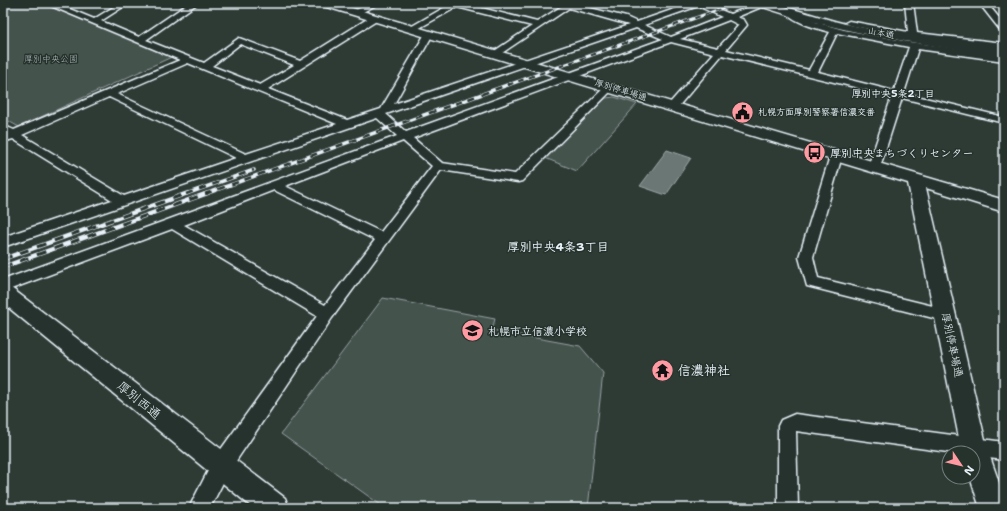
<svg xmlns="http://www.w3.org/2000/svg" width="1007" height="511" font-family="'Shantell Sans','Klee One',sans-serif">
  <rect width="100%" height="100%" fill="#2e3b35"/>
  <filter id="ink" filterUnits="userSpaceOnUse"><feTurbulence type="fractalNoise" baseFrequency=".025" numOctaves="2"/><feDisplacementMap in="SourceGraphic" scale="8" xChannelSelector="R" yChannelSelector="G"/><feConvolveMatrix kernelMatrix="1 2 1 2 8 2 1 2 1" color-interpolation-filters="sRGB"/></filter>
  <g filter="url(#ink)">
    <path fill="#45524e" stroke="#96a2a3" d="M13,3H40L176,55L19,127L3,118V8Z
      M614,97L637,104L577,171L545,158L606,98Z
      M383,298L495,319L492,330L580,346L603,373L588,508H385L281,434Z"/>
    <path fill="#6b7775" stroke="#9da8a9" d="M667,150L691,158L666,195L640,186Z"/>
    <g fill="none" stroke-linecap="round" stroke-linejoin="round">
      <defs>
        <path id="street" d="M44,3H55L94,19L120,3H129L101,21L139,37L189,3H198L146,40L204,63L239,38L300,61L372,16H378V20L268,89L347,120L381,109L426,32L429,31L433,34L394,104L629,25L569,8L496,57L493,56V52L532,26L457,7L414,31H411L407,29L452,3H462L537,22L562,6L556,3H575L574,4L626,17L637,22L692,3H704L730,14L760,3H771L737,17L744,20L747,25L726,50L809,70L830,32C815,28 796,23 785,12L789,10L815,22L844,30L909,42L1004,55V61L918,49L904,93L1004,117V123L902,98L880,167L874,171L868,167L892,96L722,55L677,108L673,109L668,106L669,104L714,53L671,42L413,138L442,163L515,174L607,85H613L615,87L522,181L518,182L441,170L332,318L228,473L210,508H189L214,459L317,316L172,229L3,292V280L397,136L377,118L3,247V237L112,200L13,139L3,142V135L5,134L3,133V125L14,130L180,60ZM698,6L722,17L671,37L644,25ZM729,20L739,25L718,48L680,39ZM636,28L663,39L406,132L386,114ZM837,33L909,47L894,91L818,72ZM240,44L294,65L260,85L212,66ZM188,63L337,124L246,154L117,94ZM109,97L236,158L124,196L22,135ZM403,141L432,166L381,232L285,186ZM274,190L375,240L325,305L184,225Z
          M370,3H380L359,14L352,12Z
          M905,3H913L917,33L1004,43V49L913,38L849,25L845,23L849,21L908,32Z
          M979,3H987L1004,24V31H1001Z
          M836,153L842,156L813,257L818,278L945,309L950,311L953,315L950,319L945,321L807,286L799,257L830,156Z
          M795,414L1004,442V460L973,456V453H955L796,431L798,508H778V426L781,420Z"/>
        <path id="secondary" d="M3,3H9L4,6Z
          M319,3H335L1004,200V212L926,188L987,448L1004,497V508H980L970,477H973V453H963L961,448L908,183L320,5Z
          M756,3C784,3 821,19 850,25C901,36 953,42 1004,48V56C920,44 838,33 757,5Z
          M3,284L10,287L285,498L289,508H253L3,303Z"/>
      </defs>
      <use href="#street" stroke="#e8f1f8" stroke-width="3"/>
      <use href="#secondary" stroke="#e8f1f8" stroke-width="3"/>
      <use href="#street" fill="#26332d" fill-rule="evenodd"/>
      <use href="#secondary" fill="#26332d" fill-rule="evenodd"/>
      <defs>
        <path id="rail-far2" d="M508,85L737,3"/>
        <path id="rail-far1" d="M186,194L254,170
          M205,194L510,84"/>
        <path id="rail" d="M3,259L188,193
          M3,267L208,193"/>
      </defs>
      <use href="#rail-far2" stroke="#e8f1f8" stroke-width="3"/>
      <use href="#rail-far1" stroke="#e8f1f8" stroke-width="3.5"/>
      <use href="#rail" stroke="#e8f1f8" stroke-width="4.5"/>
      <use href="#rail-far2" stroke="#26332d" stroke-width="2" stroke-dasharray="5.5" stroke-linecap="butt"/>
      <use href="#rail-far1" stroke="#26332d" stroke-width="2.5" stroke-dasharray="7" stroke-linecap="butt"/>
      <use href="#rail" stroke="#26332d" stroke-width="3" stroke-dasharray="9" stroke-linecap="butt"/>
    </g>
  </g>
  <defs>
    <symbol id="civic-disc" viewBox="-11 -11 22 22"><circle r="9.5" fill="#ff9aa2" stroke="#26332d"/><path d="M-.6-6.5H3V-4.5H.6V-3L4-1V1h2V6H-6V1h2V-1L-.6-3ZM-1.2 2.5V6h2.4V2.5Z" fill="#111"/></symbol>
    <symbol id="bus-disc" viewBox="-11 -11 22 22"><circle r="9.5" fill="#ff9aa2" stroke="#26332d"/><path d="M-5-6H5V4H4V6H2V4H-2V6H-4V4H-5ZM-3.5-4V0h7V-4ZM-3.5 1.2v1.5H-2V1.2ZM2 1.2v1.5H3.5V1.2Z" fill="#111"/></symbol>
    <symbol id="school-disc" viewBox="-11 -11 22 22"><circle r="9.5" fill="#ff9aa2" stroke="#26332d"/><path d="M0-5L7-2L0 1L-7-2ZM-4 1L0 2.5L4 1V4Q0 6-4 4Z" fill="#111"/></symbol>
    <symbol id="temple-disc" viewBox="-11 -11 22 22"><circle r="9.5" fill="#ff9aa2" stroke="#26332d"/><path d="M0-6L5-2H3V0L6.5 2.5H4V6H1.5V3h-3V6H-4V2.5H-6.5L-3 0V-2H-5Z" fill="#111"/></symbol>
  </defs>
  <g fill-rule="evenodd">
    <use href="#civic-disc" x="730" y="100" width="25" height="25"/>
    <use href="#bus-disc" x="802" y="140" width="25" height="25"/>
    <use href="#school-disc" x="460" y="318" width="25" height="25"/>
    <use href="#temple-disc" x="650" y="358" width="25" height="25"/>
  </g>
  <g text-anchor="middle" dominant-baseline="central" stroke-width="3" stroke-linejoin="round" paint-order="stroke">
    <g font-size="9" fill="#e8f1f8" stroke="#26332d">
      <text transform="translate(881 33) rotate(10)">山本通</text>
      <text transform="translate(621 90) rotate(17)">厚別停車場通</text>
    </g>
    <g font-size="9" fill="#afb9bc" stroke="#26332d">
      <text x="51" y="59">厚別中央公園</text>
    </g>
    <g font-size="9" font-weight="bold" fill="#e8f1f8" stroke="#26332d" text-anchor="start">
      <text x="758" y="112">札幌方面厚別警察署信濃交番</text>
    </g>
    <g font-size="10" font-weight="bold" fill="#e8f1f8" stroke="#26332d">
      <text x="893" y="93">厚別中央5条2丁目</text>
    </g>
    <g font-size="11" font-weight="bold" fill="#e8f1f8" stroke="#26332d" text-anchor="start">
      <text x="830" y="153">厚別中央まちづくりセンター</text>
      <text x="488" y="331">札幌市立信濃小学校</text>
    </g>
    <g font-size="11" fill="#e8f1f8" stroke="#26332d">
      <text transform="translate(952 345) rotate(78)">厚別停車場通</text>
    </g>
    <g font-size="12" font-weight="bold" fill="#e8f1f8" stroke="#26332d">
      <text x="558" y="247">厚別中央4条3丁目</text>
    </g>
    <g font-size="13" font-weight="bold" fill="#e8f1f8" stroke="#26332d" text-anchor="start">
      <text x="678" y="370">信濃神社</text>
    </g>
    <g font-size="13" fill="#e8f1f8" stroke="#26332d">
      <text transform="translate(139 400) rotate(39)">厚別西通</text>
    </g>
  </g>
  <rect width="1007" height="511" fill="none" stroke="#26332d" stroke-width="16"/>
  <rect x="8" y="8" width="991" height="495" fill="none" stroke="#e8f1f8" stroke-width="1.5" filter="url(#ink)"/>
  <g transform="translate(961 465) rotate(125)"><circle r="19" fill="#26332d" stroke="#747f7e"/>
  <path d="M0-3L7 15L0 10L-7 15Z" fill="#ff9aa2"/>
  <text y="-6" font-size="11" font-weight="bold" text-anchor="middle" fill="#e8f1f8">N</text>
  </g>
</svg>
